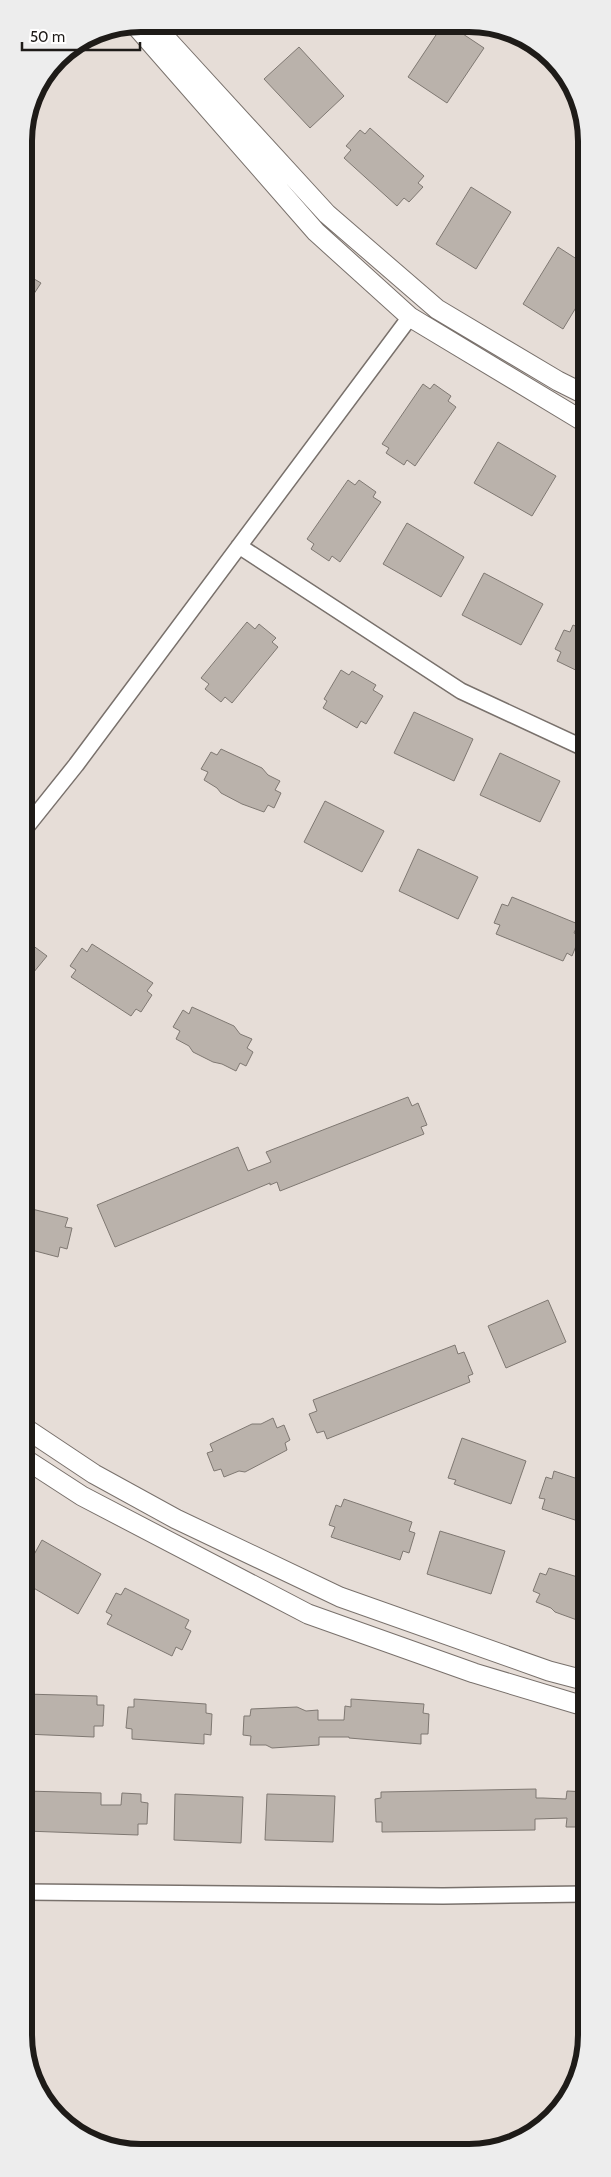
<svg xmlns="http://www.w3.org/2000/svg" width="611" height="2177" font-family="Cabin,sans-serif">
  <rect width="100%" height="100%" fill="#e6ddd7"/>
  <path fill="#bab2ab" stroke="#7f7872" d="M442,26H451L484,48L447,103L408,77Z
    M299,47L344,96L310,128L264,79Z
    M370,128L424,176L418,183L423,187L409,202L404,198L397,206L344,158L351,150L346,146L360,130L365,134Z
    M471,187L511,212L476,269L436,244Z
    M558,247L586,265V291L563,329L523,304Z
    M24,273L41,283L24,309Z
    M423,384L430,389L434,384L451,396L448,401L456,407L415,466L407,460L404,465L386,453L389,448L382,444Z
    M498,442L556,476L532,516L474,483Z
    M348,480L355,485L359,480L376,492L373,497L381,502L340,562L332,556L329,561L311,549L314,544L307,539Z
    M407,523L464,557L441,597L383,564Z
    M484,573L543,604L521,645L462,615Z
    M247,622L255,629L259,624L276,638L272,642L278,647L232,703L225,697L221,702L205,689L209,684L201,678Z
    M573,625L586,631V675L557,661L561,652L555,649L564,630L570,632Z
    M341,670L349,675L352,671L376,685L373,690L383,696L366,724L361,721L357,728L323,708L327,701L324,699Z
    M414,712L473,739L454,781L394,753Z
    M221,749L262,768L268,775L280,781L275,790L281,793L274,808L268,805L264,812L242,804L221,793L217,788L204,780L208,772L201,769L211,752L217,755Z
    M500,753L560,781L540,822L480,795Z
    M325,801L384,831L362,872L304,842Z
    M418,849L478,877L458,919L399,891Z
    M512,897L578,924L574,933L580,936L572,956L567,953L563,961L496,934L500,925L494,923L502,904L508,906Z
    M24,939L47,956L24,984Z
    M92,944L153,983L147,991L152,995L141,1012L136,1009L131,1016L71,977L76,970L70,966L82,948L87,952Z
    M192,1007L234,1026L240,1034L252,1039L247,1048L253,1052L246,1066L240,1063L236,1071L222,1064L213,1062L193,1052L189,1046L176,1039L180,1031L173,1027L183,1010L189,1014Z
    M408,1097L412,1106L418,1103L427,1125L421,1127L424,1134L280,1191L277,1182L270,1185V1183L115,1247L97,1205L238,1147L248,1171L271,1162L266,1152Z
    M24,1207L68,1218L65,1227L72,1228L67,1249L60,1247L58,1257L24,1248Z
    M548,1300L566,1342L506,1368L488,1326Z
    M455,1345L458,1354L464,1352L473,1374L468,1376L470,1382L327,1439L324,1431L317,1433L309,1414L317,1411L313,1400Z
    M273,1418L277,1428L284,1425L290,1440L285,1443L287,1450L245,1472L239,1471L224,1477L221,1469L214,1471L207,1453L213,1451L210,1444L252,1424H261Z
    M462,1438L526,1461L511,1504L454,1484L456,1480L448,1478Z
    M554,1471L587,1482V1524L542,1509L545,1499L539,1498L546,1477L552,1479Z
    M344,1499L412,1522L409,1531L415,1533L409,1553L403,1551L400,1560L331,1537L335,1527L329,1525L336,1505L341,1507Z
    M440,1531L505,1551L491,1594L427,1574Z
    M42,1540L101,1574L78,1614L25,1583V1571Z
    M549,1568L587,1580V1620H577L555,1612L551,1608L536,1602L540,1594L533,1591L540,1573L546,1575Z
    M125,1588L189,1620L185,1628L191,1631L182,1650L176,1647L172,1656L107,1624L112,1615L106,1612L116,1593L121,1595Z
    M25,1694L97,1696V1705H104L103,1726H94V1737L25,1734Z
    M134,1699L206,1704V1713L212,1714L211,1735L204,1734V1744L132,1739V1729L126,1728L128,1707H134Z
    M351,1699L424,1704L423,1713L429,1714L428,1734H421V1744L349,1738V1737H319V1745L272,1748L266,1745H250L251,1736L243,1735L244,1716H250L251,1709L297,1707L306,1711L318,1710V1720H344L345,1706L351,1707Z
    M536,1789V1798H543L566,1799L567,1791L587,1792V1827H566L567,1818L535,1819V1830L382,1832V1822H376L375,1799L381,1798V1792Z
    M25,1791L101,1793V1805H121L122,1793L141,1794V1802L148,1803L147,1824H138V1835L25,1831Z
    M175,1794L243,1797L241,1843L174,1840Z
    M267,1794L335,1796L333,1842L265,1840Z"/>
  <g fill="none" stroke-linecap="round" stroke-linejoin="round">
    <defs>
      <path id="minor" d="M239,546L461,691L586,749
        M24,830L76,765L410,317
        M25,1892L443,1896L587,1894"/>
      <path id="tertiary" d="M153,24L327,214L437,309L558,381L586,395
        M135,25L316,232L410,317L586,423
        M25,1428L94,1474L176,1519L340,1597L549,1671L587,1681
        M25,1459L82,1496L308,1614L474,1673L587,1707"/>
    </defs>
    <use href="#minor" stroke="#79716c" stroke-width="18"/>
    <use href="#tertiary" stroke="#79716c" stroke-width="21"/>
    <use href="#minor" stroke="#fff" stroke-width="15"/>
    <use href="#tertiary" stroke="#fff" stroke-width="19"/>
  </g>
  <path d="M0 0H611V2177H0ZM141 32H469A109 109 0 0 1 578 141V2035A109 109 0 0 1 469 2144H141A109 109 0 0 1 32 2035V141A109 109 0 0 1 141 32Z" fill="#ededed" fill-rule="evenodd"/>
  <path fill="none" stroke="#1e1b18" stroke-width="6" d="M141 32H469A109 109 0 0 1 578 141V2035A109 109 0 0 1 469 2144H141A109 109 0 0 1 32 2035V141A109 109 0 0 1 141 32Z"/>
  <path d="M22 42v8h118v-8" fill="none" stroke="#1e1b18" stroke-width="2.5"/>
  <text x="30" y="42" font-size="15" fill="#1e1b18" stroke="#ffffff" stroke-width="4" paint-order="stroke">50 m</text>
</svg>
